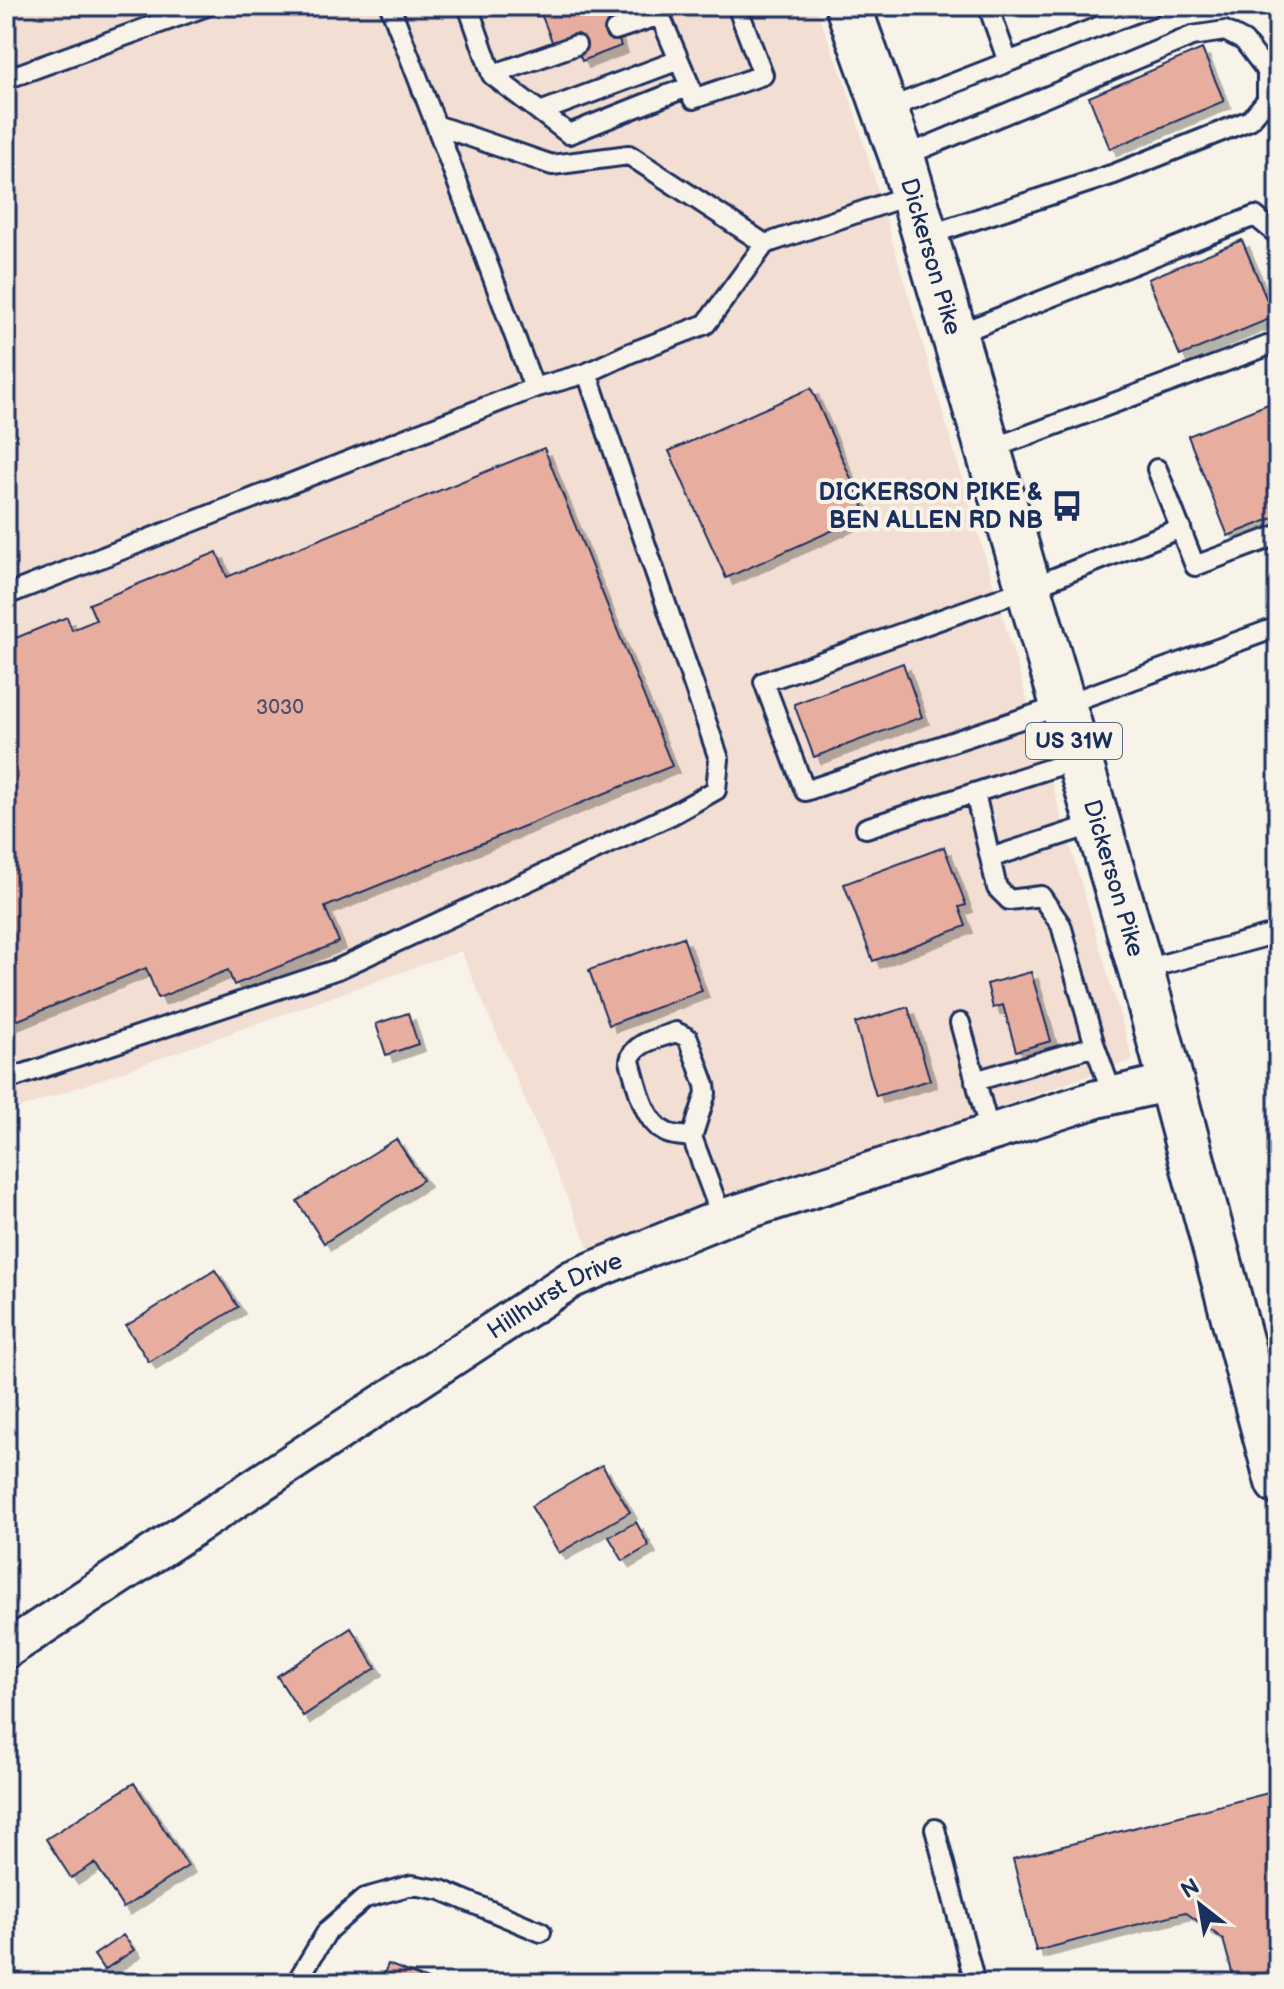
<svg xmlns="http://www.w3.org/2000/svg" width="1284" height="1989" font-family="'Balsamiq Sans',sans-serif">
  <defs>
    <filter id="shadow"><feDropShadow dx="7" dy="7" stdDeviation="0" flood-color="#0004"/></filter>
  </defs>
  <rect width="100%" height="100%" fill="#f7f3e8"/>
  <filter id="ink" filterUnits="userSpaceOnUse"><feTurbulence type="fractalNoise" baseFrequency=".0125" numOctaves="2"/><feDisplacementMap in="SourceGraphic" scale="16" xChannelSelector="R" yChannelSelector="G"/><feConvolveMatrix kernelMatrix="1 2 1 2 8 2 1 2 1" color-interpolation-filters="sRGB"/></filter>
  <g filter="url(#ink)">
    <path fill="#f2ded2" d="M6,6H815L848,90L1133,1060L591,1253L461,951L6,1113Z"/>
    <path fill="#e7aea0" stroke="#1b2f5e" stroke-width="2" filter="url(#shadow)" d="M538,6H620L625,18L612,22L621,46L582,61L572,36L553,44Z
      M1202,49L1224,101L1110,149L1089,97Z
      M1242,240L1274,317L1180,356L1148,279Z
      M811,388L867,515L726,578L669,451Z
      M1278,400V516L1228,536L1188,436Z
      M544,448L672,766L325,907L339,942L234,985L228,970L158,998L146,968L6,1025V642L67,617L72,630L96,620L89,604L217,552L227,577Z
      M903,663L922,717L814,757L794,704Z
      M944,847L966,905L959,907L966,926L873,961L844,884Z
      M683,937L702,991L609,1025L589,970Z
      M1031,972L1051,1041L1016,1051L1003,1005L993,1008L987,984Z
      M908,1007L930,1080L876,1096L855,1023Z
      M408,1013L418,1044L386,1055L376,1024Z
      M396,1139L423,1180L324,1243L297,1201Z
      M215,1270L238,1307L149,1362L126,1326Z
      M602,1465L630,1512L559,1553L531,1506Z
      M636,1522L649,1546L623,1561L609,1537Z
      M351,1628L376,1668L303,1716L277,1676Z
      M134,1783L188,1866L123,1908L95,1863L71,1878L46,1839Z
      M1276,1791L1278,1983H1235L1223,1939L1185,1912L1036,1951L1013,1859Z
      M123,1935L134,1950L104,1970L94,1955Z
      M388,1964L435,1983H380Z"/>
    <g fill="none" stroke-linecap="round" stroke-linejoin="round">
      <defs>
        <path id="service" d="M468,6L492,75L569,134L690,86
          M656,6L690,86L693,99L763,75L737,6
          M615,30L660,15
          M1008,62L1152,6
          M492,75L576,45
          M6,79L207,6
          M887,109L1008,62L988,6
          M540,112L679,60
          M436,125L534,388
          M902,157L1192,36L1225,31L1244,41L1267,71V100L1250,120L1114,174L925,236
          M765,244L913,194
          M955,335L1255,216L1278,235
          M988,450L1278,342
          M1157,469L1195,566L1278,535
          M1181,528L1029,588L764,682L805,791L1063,705L1278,627
          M6,595L534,388L587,373L630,353L706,324L765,244L629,155L552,165L436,125L390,6
          M975,793L997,888L1009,900L1041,896L1061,925L1095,1046L1113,1096
          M866,828L1079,759
          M990,858L1098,823
          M1142,970L1278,933
          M960,1023L990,1133
          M6,1080L338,969L673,814L716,790L719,759L587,373
          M975,1081L1095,1046
          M692,1137C683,1136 674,1136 667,1133C643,1122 637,1084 630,1061C633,1042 660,1038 676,1032L688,1038L705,1085L706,1093L692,1137L722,1218
          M935,1829L975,1983
          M296,1983L328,1930L365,1898L412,1885L441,1890L541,1932"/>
        <g id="minor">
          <path id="s1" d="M6,1650L572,1279L722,1218L1097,1099L1170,1082"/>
        </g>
        <g id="primary">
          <path id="s2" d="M848,6L902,157L1141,970L1278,1482"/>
        </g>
      </defs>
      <use href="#service" stroke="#1b2f5e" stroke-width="24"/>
      <use href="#minor" stroke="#1b2f5e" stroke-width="42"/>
      <use href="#primary" stroke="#1b2f5e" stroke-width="50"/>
      <use href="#service" stroke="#f7f3e8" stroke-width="18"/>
      <use href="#minor" stroke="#f7f3e8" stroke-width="36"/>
      <use href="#primary" stroke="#f7f3e8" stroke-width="44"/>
    </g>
  </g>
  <defs>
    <symbol id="bus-bare" viewBox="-9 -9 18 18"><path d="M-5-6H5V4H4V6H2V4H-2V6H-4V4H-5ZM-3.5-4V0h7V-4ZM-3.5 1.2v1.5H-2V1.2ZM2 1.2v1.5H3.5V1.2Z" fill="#1b2f5e" stroke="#f7f3e8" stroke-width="2.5" paint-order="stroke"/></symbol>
  </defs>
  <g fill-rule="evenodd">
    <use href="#bus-bare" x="1045" y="484" width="44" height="44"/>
  </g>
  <g text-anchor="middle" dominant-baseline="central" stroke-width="8" stroke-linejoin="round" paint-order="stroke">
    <g font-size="20" fill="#4e4f6e">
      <text x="280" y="708">3030</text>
    </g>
    <rect fill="#f7f3e8" stroke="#5d6a87" stroke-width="2" x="1026" y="723" width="96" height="36" rx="6"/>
    <g font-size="22" font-weight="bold" fill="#1b2f5e">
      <text x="1074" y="741">US 31W</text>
    </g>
    <g font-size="24" fill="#1b2f5e" stroke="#f7f3e8">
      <text stroke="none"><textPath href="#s2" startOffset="264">Dickerson Pike</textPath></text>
      <text stroke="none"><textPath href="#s2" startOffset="912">Dickerson Pike</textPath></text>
      <text stroke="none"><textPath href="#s1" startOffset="654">Hillhurst Drive</textPath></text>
    </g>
    <g font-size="24" font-weight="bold" fill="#1b2f5e" stroke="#f7f3e8" text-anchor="end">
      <text x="1043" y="492">DICKERSON PIKE &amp;<tspan x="1043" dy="28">BEN ALLEN RD NB</tspan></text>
    </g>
  </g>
  <rect width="1284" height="1989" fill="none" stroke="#f7f3e8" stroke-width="32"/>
  <rect x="16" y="16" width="1252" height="1957" fill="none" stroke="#1b2f5e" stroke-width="3" filter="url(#ink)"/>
  <g transform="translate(1200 1905) rotate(329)" stroke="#f7f3e8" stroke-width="6" paint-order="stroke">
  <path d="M0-6L14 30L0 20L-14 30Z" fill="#1b2f5e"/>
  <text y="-12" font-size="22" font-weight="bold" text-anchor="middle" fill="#1b2f5e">N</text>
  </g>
</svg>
